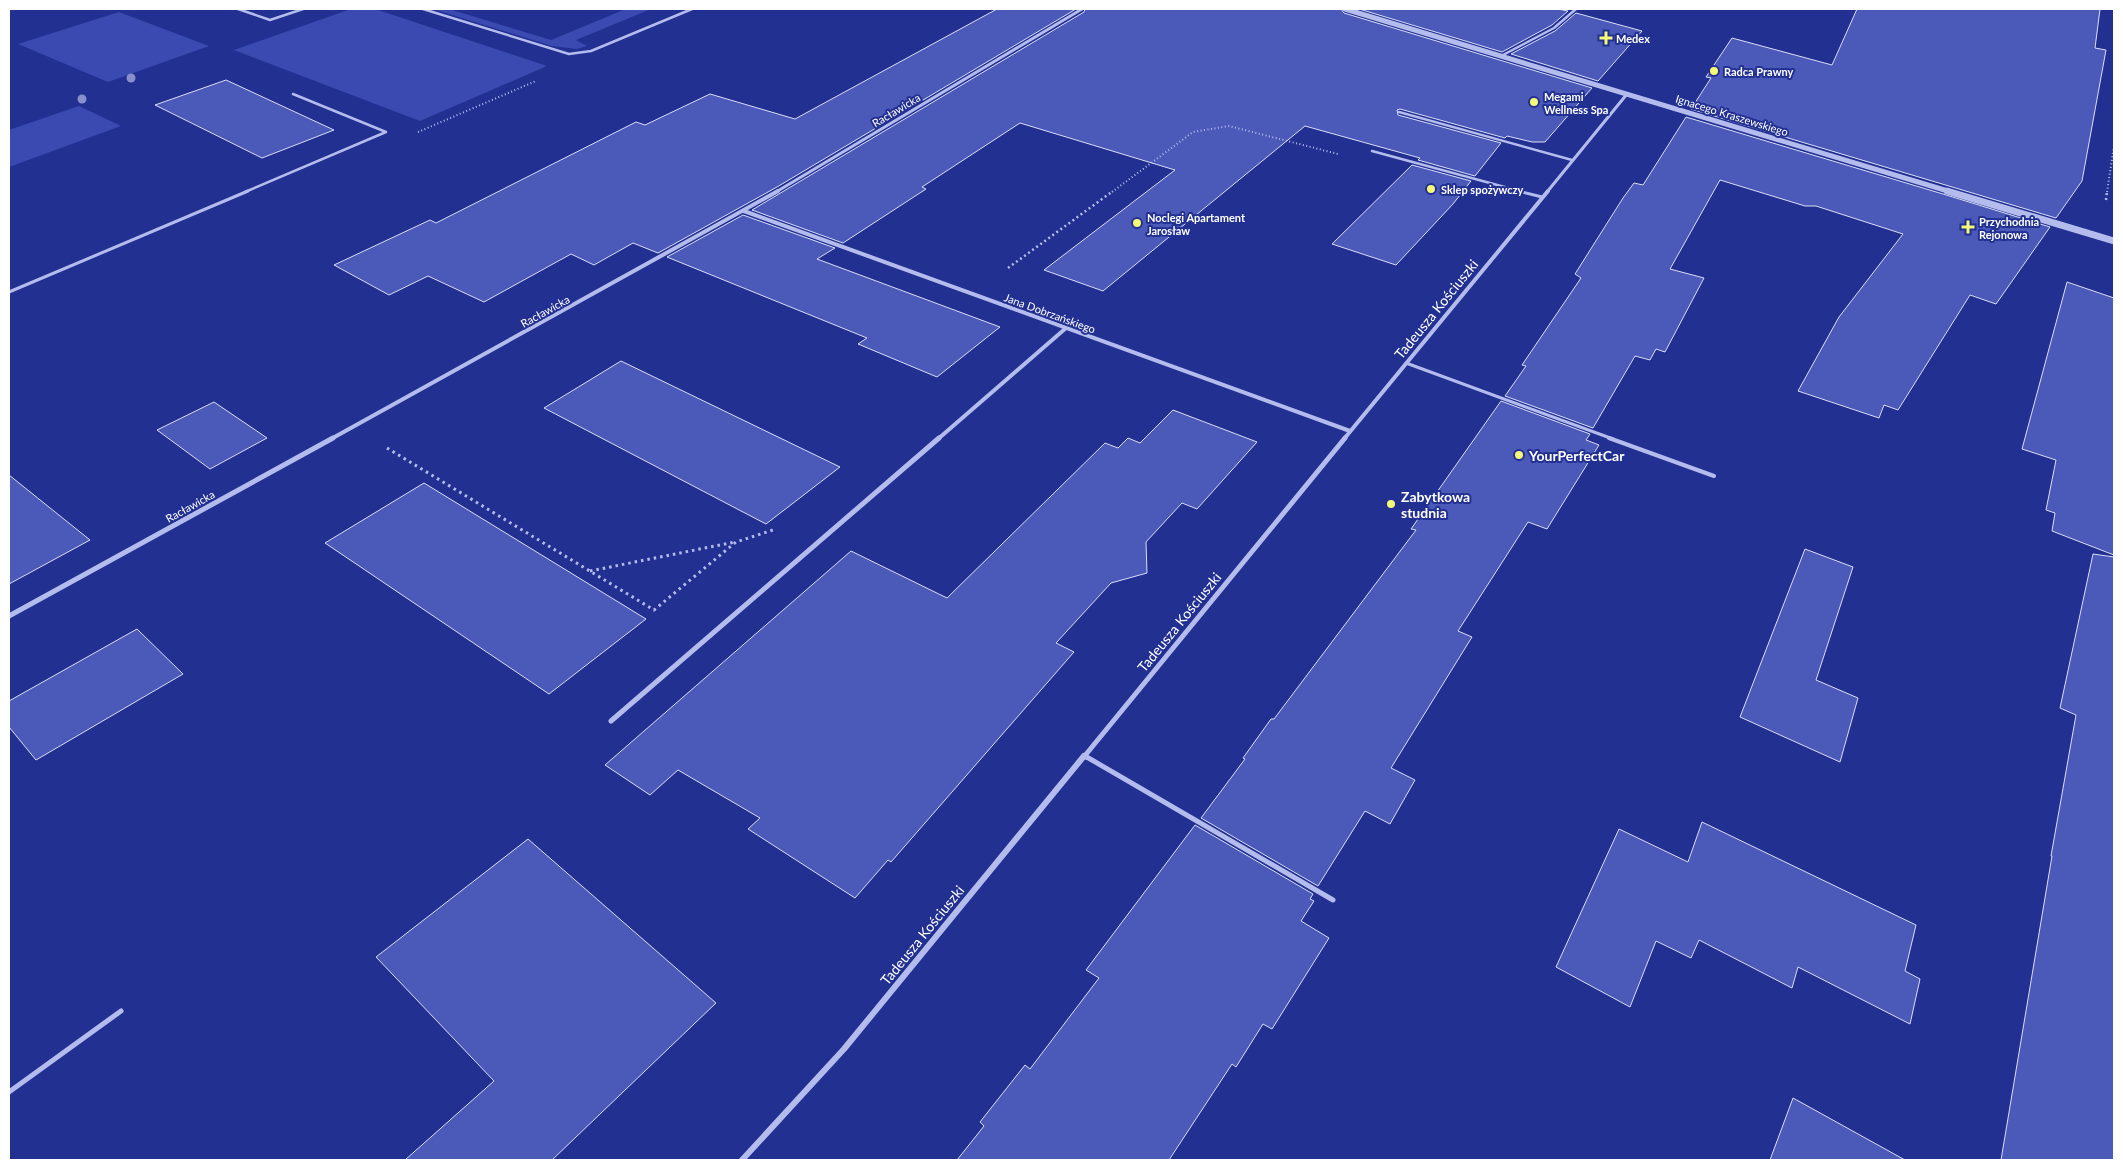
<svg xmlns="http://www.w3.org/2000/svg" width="2123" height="1169" font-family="Lato,sans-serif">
  <rect width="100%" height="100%" fill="#223092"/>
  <path fill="#3a4ab0" d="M351,9H375L547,66L420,121L234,50Z
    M433,9H449L551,40L626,9H651L576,40L587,46L577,49L552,46Z
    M119,12L209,46L108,82L18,44Z
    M79,106L121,126L9,167V130Z"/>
  <path fill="#4b5ab9" stroke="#d9def9" d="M997,9H1076L777,187L658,253L633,243L594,265L571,254L484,302L428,276L389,295L334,265L430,220L436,223L636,122L645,125L710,94L795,119Z
    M1085,9H1341L1344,13L1592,88L1545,142H1532L1507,136L1505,138L1400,109L1397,110L1398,115L1501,143L1475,176L1418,160L1420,158L1305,126L1103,291L1044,270L1175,170L1020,123L922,187L926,189L843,243L752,210L1084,12Z
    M1359,9H1558L1568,11L1552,25L1502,52Z
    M1857,9H2100L2095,48L2106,50L2082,181L2056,218L1691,109L1711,78L1706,77L1732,38L1832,65Z
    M1576,13L1642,31L1598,81L1511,54L1555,31Z
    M226,80L334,130L262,158L155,105Z
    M1686,117L1943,194L2050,227L1996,304L1970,295L1898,410L1884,405L1879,418L1798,391L1839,317L1903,234L1816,206H1805L1720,180L1670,269L1704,278L1665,352L1656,349L1650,360L1635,356L1593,428L1505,396L1526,366L1522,365L1581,278L1575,274L1623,198L1634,183L1643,185Z
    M1412,165L1471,181L1453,204L1396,265L1332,244Z
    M743,215L835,248L817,259L1000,327L937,377L858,344L867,338L667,257Z
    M2067,282L2114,298V555L2052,531L2055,513L2046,510L2056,460L2022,449Z
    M621,361L840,467L766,524L544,408Z
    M1501,401L1590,434L1586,440L1599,445L1547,529L1528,522L1458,631L1472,637L1391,768L1415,780L1390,824L1365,811L1318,886L1201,818L1245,759L1243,758L1271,719H1274L1416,530L1411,529Z
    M214,402L267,438L210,469L157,430Z
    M1173,410L1257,442L1197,509L1182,503L1146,542L1147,573L1111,583L1056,643L1074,652L891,862L888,860L855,898L748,829L760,818L678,770L650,795L605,765L851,551L947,598L1105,443L1118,448L1128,438L1140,443Z
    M9,475L90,540L9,584Z
    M424,483L646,619L549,694L325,543Z
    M1805,549L1853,567L1816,680L1858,698L1840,762L1740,717Z
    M2093,554L2114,557V1160H2001L2052,856H2051L2076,715L2060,708Z
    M137,629L183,674L36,760L9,727V701Z
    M1702,822L1916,925L1905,971L1920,979L1910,1024L1798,967L1792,988L1699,940L1691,958L1656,941L1630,1007L1556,967L1619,829L1688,862Z
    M1195,825L1313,894L1310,899L1314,901L1301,921L1329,938L1272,1029L1263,1024L1236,1067L1232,1064L1169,1160H957L984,1126L980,1122L1025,1065L1030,1069L1099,978L1086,970Z
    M528,839L716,1003L552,1160H405L494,1081L376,957Z
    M1793,1098L1905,1160H1770Z"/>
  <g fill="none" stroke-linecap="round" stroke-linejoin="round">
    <path stroke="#b4bced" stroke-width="2" stroke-dasharray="1 2.5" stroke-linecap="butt" d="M418,132L536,81
      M1112,192L1193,132L1229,126L1338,154
      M2107,192L2114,146"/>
    <path stroke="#b4bced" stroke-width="2.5" stroke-dasharray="2 3" stroke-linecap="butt" d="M2106,200L2107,191
      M1008,268L1113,191"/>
    <path stroke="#b4bced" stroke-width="3" stroke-dasharray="2.5 4" stroke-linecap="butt" d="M387,448L654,610L736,542L776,529
      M590,571L735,542"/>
    <path stroke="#b4bced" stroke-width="2.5" d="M238,9L270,20L303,9
      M423,9L569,54L591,51L692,9
      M1501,56L1554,28L1576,9
      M1399,112L1572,160
      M1372,151L1523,192
      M245,192L386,132L293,94"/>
    <path stroke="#b4bced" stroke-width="3" d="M1518,191L1542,197
      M9,292L248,191
      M1406,363L1613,439"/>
    <path stroke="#b4bced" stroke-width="4" d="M1609,438L1714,476
      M1084,756L1087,758"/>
    <path stroke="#b4bced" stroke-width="5" d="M1085,756L1333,900
      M9,1092L121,1011"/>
    <path stroke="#b4bced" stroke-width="3" d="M776,192L1082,9
      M1547,192L1627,94"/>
    <path stroke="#b4bced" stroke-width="4" d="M744,211L1350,431
      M331,439L778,191
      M938,439L1066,328
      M1344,439L1548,191"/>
    <path stroke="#b4bced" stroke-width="5" d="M9,616L333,438
      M611,721L939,438
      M1083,758L1345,438"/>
    <path stroke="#b4bced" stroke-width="6" d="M742,1160L844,1049L1084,756"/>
    <path stroke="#b4bced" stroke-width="5" d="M1345,9L1951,192"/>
    <path stroke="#b4bced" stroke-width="7" d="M1947,191L2114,241"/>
  </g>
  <g fill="#8790cb">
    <circle cx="131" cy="78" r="4.5"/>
    <circle cx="82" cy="99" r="4.5"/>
  </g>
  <g fill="#f6f976" stroke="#223092" stroke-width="2">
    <path d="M1603.5 30.5h5v5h5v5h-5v5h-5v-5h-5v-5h5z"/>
    <circle cx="1714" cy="71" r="5"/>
    <circle cx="1534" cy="102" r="5"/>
    <circle cx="1431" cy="189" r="5"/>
    <circle cx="1137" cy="223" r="5"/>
    <path d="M1965.5 219.5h5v5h5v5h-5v5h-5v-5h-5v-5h5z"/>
    <circle cx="1519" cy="455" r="5"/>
    <circle cx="1391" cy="504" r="5"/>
  </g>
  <g text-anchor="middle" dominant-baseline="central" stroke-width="4" stroke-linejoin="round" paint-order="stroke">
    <g font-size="11" font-weight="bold" fill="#fff" stroke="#223092" text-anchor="start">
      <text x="1616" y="38">Medex</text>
      <text x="1724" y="71">Radca Prawny</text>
      <text x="1544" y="96">Megami<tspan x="1544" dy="13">Wellness Spa</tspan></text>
      <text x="1441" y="189">Sklep spożywczy</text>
      <text x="1147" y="217">Noclegi Apartament<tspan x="1147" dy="13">Jarosław</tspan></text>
      <text x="1979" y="221">Przychodnia<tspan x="1979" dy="13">Rejonowa</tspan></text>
    </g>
    <g font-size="11" fill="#fff" stroke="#223092">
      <text transform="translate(896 110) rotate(-31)">Racławicka</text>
      <text transform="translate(1732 115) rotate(17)">Ignacego Kraszewskiego</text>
      <text transform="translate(545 311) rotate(-29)">Racławicka</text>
      <text transform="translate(1050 313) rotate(20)">Jana Dobrzańskiego</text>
      <text transform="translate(190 506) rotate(-29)">Racławicka</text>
    </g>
    <g font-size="14" fill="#fff" stroke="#223092">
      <text transform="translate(1436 309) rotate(-51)">Tadeusza Kościuszki</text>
      <text transform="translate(1179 622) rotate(-51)">Tadeusza Kościuszki</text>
      <text transform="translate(922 935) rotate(-51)">Tadeusza Kościuszki</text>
    </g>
    <g font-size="14" font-weight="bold" fill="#fff" stroke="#223092" text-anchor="start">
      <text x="1529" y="455">YourPerfectCar</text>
      <text x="1401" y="496">Zabytkowa<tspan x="1401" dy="16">studnia</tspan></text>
    </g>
  </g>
  <rect width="2123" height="1169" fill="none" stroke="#ffffff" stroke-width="20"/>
</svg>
